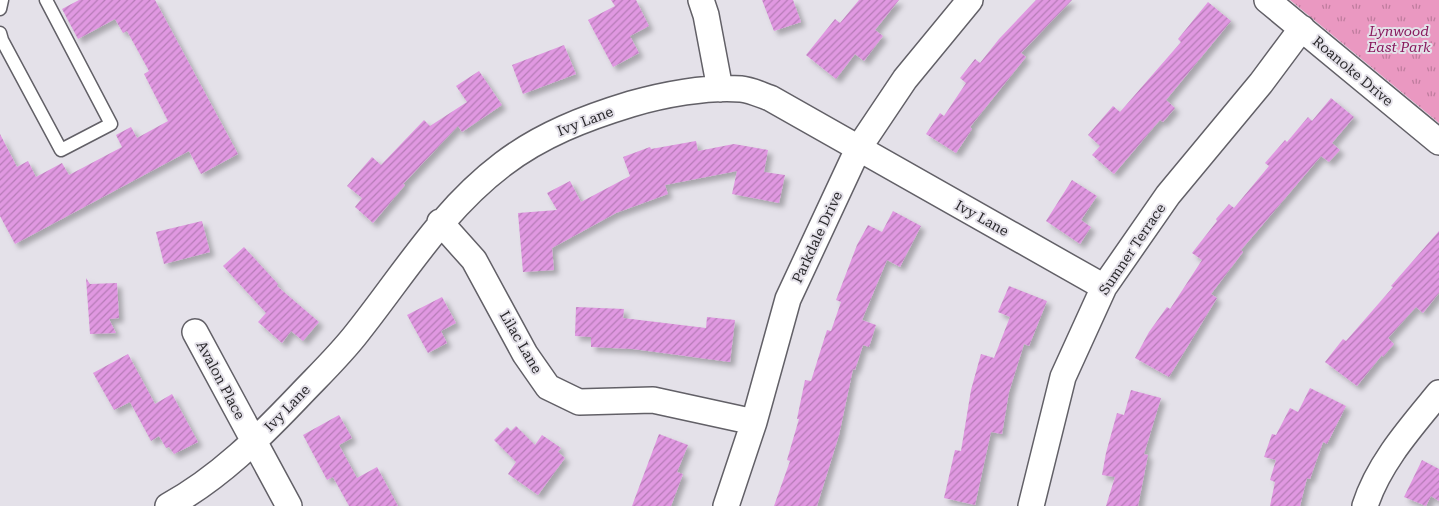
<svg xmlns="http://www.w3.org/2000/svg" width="1439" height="506" font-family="'Roboto Serif',serif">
  <defs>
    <pattern id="grass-tufts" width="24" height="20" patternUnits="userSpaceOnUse" patternTransform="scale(1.25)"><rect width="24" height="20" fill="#ea98c1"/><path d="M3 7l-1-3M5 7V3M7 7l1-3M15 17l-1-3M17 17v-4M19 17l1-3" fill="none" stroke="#be7c9d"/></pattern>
    <pattern id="building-hatch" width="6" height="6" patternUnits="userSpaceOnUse" patternTransform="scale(1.25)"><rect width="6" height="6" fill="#e098e1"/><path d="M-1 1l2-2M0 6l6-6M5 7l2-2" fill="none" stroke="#b67cb7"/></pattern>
    <filter id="shadow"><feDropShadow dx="4.5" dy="4.5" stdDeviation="2.5" flood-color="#0004"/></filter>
  </defs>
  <rect width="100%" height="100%" fill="#e4e1e9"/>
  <path fill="url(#grass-tufts)" d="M1290,0H1439V123Z"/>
  <path fill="url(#building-hatch)" filter="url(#shadow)" d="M79,0H155L238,154L201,174L189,151L15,244L0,216V134L17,167L28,161L36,177L62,163L69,175L122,147L116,135L131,127L137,138L168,121L144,74L149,71L127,31L123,33L115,19L78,39L62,9Z
    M611,0H636L649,26L630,36L639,53L613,67L588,20L615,6Z
    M762,0H793L801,22L774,31Z
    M859,0H899L875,30L883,36L864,61L855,54L836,79L806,55L835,19L840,23Z
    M1036,0H1072L1021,53L1026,57L970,127L972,129L956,153L926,134L940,113L944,116L966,83L960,78L975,59L980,63L999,39Z
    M1208,2L1231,21L1166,100L1175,108L1163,122L1160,120L1114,174L1092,155L1100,146L1088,135L1113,106L1120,112L1181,42L1178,39Z
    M564,45L576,74L523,94L512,65Z
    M479,71L502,105L462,132L458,126L403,184L405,185L373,223L355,207L362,198L347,186L372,157L381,165L424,120L430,126L467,102L456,86Z
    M1331,98L1354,117L1332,143L1340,150L1329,162L1321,156L1241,250L1243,252L1211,294L1217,298L1169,377L1135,358L1149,332L1167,307L1170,309L1202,260L1192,253L1217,221L1216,219L1229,204L1234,208L1269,166L1265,163L1285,140L1287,142L1308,117L1312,121Z
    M696,141L698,151L734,144L768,150L764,172L785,175L779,203L732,194L737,171L665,185L668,194L616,213L552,248L554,270L523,272L518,213L557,210L547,193L570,181L581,202L630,176L623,157L650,147L651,149Z
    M1072,180L1097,196L1081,220L1091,227L1080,244L1046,221Z
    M893,211L921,226L900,267L887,260L862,320L876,325L869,347L863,345L855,370L853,369L839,435L817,506H774L790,461L787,460L799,419H797L805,380L811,381L827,330L831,331L841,302L836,300L857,245L868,225L882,232Z
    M202,221L210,252L164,264L156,232Z
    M1439,231V293L1423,313L1416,307L1388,338L1394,344L1383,357L1382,355L1357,386L1325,362L1343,339L1346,341L1393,287L1391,286Z
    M244,247L278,284L277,286L319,322L303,341L291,331L282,343L258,322L266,313L223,266Z
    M86,278L90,284L117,283L119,318L109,319L116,333L90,334Z
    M1009,286L1047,301L1029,346L1024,344L1009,392L1002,434L991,432L975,505L944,498L955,450L961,451L971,390L981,354L994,358L1010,317L998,312Z
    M442,297L456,323L441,331L447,343L428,353L407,315Z
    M576,307L624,309L623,318L706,328L707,317L735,320L730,362L633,349L591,347V337L575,336Z
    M128,354L155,404L172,394L198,442L174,454L169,447L166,448L159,436L151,441L130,402L114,410L93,373Z
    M1310,388L1346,406L1327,444L1323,442L1310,479L1307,478L1300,506H1270L1275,482L1270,480L1276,460L1264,457L1272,434L1276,435L1290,408L1298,412Z
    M1131,390L1161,398L1144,454L1148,455L1138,506H1106L1115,477L1102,475L1106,453L1117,413L1124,415Z
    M339,415L352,438L339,445L357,478L377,467L398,506H349L333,477L327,480L303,435Z
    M516,426L535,445L542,435L561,448L558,452L565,458L538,495L508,474L516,462L494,440L507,427L511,431Z
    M659,434L688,445L677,472L683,474L671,506H632Z
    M1422,460L1439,469V501L1431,496L1426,506L1404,497Z"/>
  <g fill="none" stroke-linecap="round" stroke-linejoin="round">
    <defs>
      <path id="service" d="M0,9L2,0
        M0,33L2,40L61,150L111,124L46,0"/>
      <path id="minor" d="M701,0L706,15L720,89
        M1267,0L1439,142
        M440,222L474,260L525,354L548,387L579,402L653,400L754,422
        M195,332L289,506
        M168,506C219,478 260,437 300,395C319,375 340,355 357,333C404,274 442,210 503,164C541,135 585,118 631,104C662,95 708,86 741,89C751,90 761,95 770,98L1104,287
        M726,506L754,422L788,299L858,149L905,79L970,0
        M1031,506L1063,377L1104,287L1168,195L1261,83L1302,28
        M1365,506C1378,464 1411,427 1439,393"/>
    </defs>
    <use href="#service" stroke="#626067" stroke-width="15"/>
    <use href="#minor" stroke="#626067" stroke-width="28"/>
    <use href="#service" stroke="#fff" stroke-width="12"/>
    <use href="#minor" stroke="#fff" stroke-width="25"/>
  </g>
  <g text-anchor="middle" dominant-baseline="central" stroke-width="4" stroke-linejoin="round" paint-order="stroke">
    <g font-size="14" font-style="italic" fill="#88195d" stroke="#e4e1e9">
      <text x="1399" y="31">Lynwood<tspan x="1399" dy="16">East Park</tspan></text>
    </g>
    <g font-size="14" fill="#29282b" stroke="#e4e1e9">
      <text transform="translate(1353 71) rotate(40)">Roanoke Drive</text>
      <text transform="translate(585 121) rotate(-21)">Ivy Lane</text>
      <text transform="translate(982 218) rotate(29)">Ivy Lane</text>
      <text transform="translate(817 237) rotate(-65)">Parkdale Drive</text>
      <text transform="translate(1132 249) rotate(-56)">Sumner Terrace</text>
      <text transform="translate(521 342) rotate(60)">Lilac Lane</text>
      <text transform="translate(221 380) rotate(62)">Avalon Place</text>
      <text transform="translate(287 408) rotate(-46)">Ivy Lane</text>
    </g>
  </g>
</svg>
